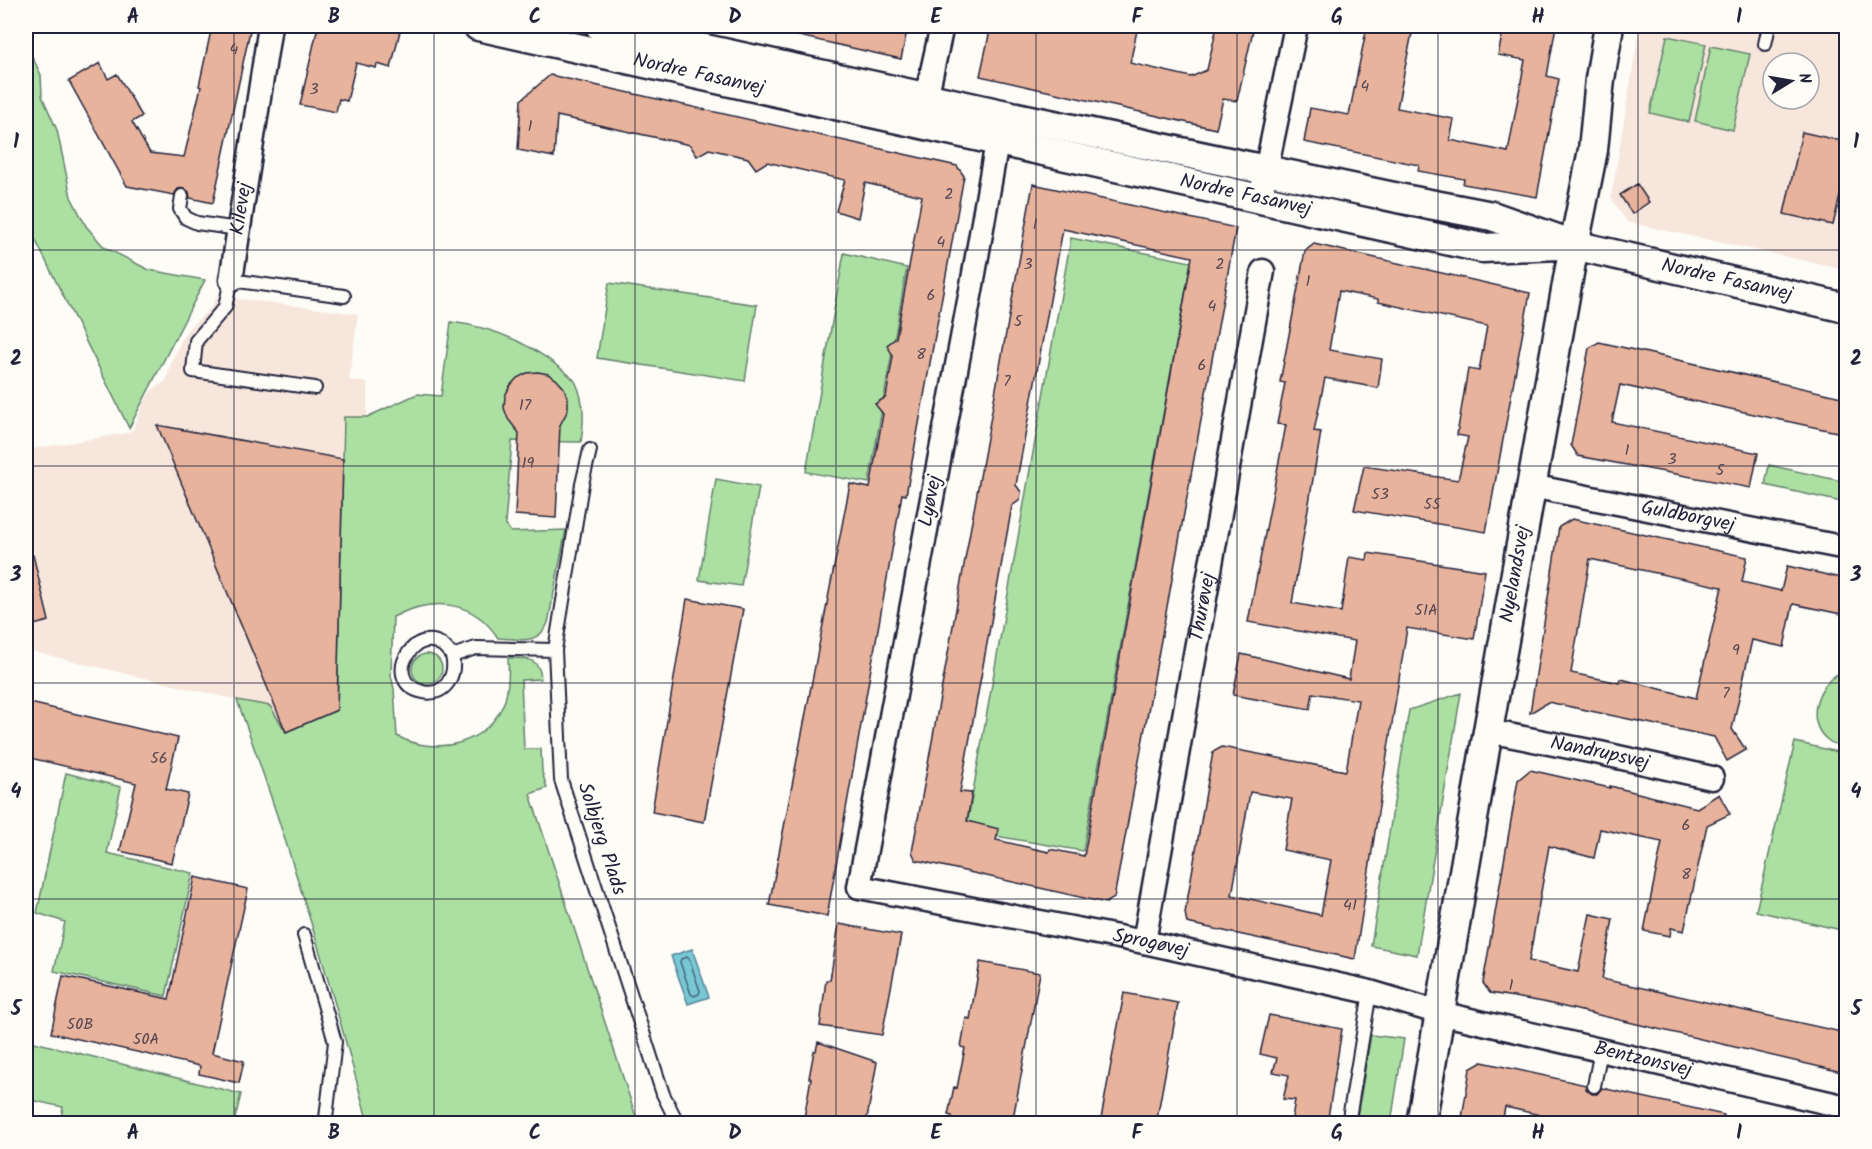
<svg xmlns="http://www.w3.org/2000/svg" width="1872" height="1149" font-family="Kalam,sans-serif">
  <rect width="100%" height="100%" fill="#fdfcf7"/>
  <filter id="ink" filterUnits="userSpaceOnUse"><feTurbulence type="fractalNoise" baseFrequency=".0167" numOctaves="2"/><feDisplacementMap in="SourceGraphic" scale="12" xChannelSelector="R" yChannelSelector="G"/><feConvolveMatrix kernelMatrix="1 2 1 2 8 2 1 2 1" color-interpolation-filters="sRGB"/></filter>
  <g filter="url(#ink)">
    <path fill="#f7e6dc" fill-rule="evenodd" d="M1640,26H1846V270L1627,222L1611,198ZM1773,63H1809V99H1773Z
      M217,296L358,314L349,380L367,383V417H344L337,710L286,732L269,706L237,700L26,650V450L127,433L133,430L145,400L151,391L166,381L172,360L182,339L188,329L211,308Z"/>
    <path fill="#abe0a2" stroke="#66816e" stroke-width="1.5" d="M1667,36L1706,44L1689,122L1650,113Z
      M26,44L41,75L42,96L57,130L71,197L86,226L104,247L149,270L205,280L129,428L26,221Z
      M1711,46L1750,54L1733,130L1695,121Z
      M1071,238L1191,262L1083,851L966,831Z
      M844,253L907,268L869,483L806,472Z
      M609,283L757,305L745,381L597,358Z
      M451,322C492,327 528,342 560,368C565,372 573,377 576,383C585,403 584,421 581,442L512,441L505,524L511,532L566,530L548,623C538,646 518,639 498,638C473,599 431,597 393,617L391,675L394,689L397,736C436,757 489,745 505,700C509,686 509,672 508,658C526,658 540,657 541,679L521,680L524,749H541L542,772L547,788L530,794L638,1123H368C330,981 288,839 237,700L270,706L286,732L337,710L344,417H367L417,394L441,396Z
      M1769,465L1846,482V503L1765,485Z
      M716,479L759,487L741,586L699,580Z
      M412 669a15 15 0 1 1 30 0a15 15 0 1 1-30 0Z
      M1846,671V747C1841,746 1834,745 1829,741C1802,723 1818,677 1846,671Z
      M1461,693L1417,955L1371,946L1409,710Z
      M1795,742L1846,754V931L1756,911Z
      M66,773L121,787L107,853L193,873L166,996L54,971L65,922L37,913Z
      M1371,1035L1404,1039L1391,1123H1356Z
      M26,1040L241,1094L234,1123H60L63,1107L26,1099Z"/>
    <path fill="#78c7d5" stroke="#568597" stroke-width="1.5" d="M692,949L709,997L688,1004L671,956Z"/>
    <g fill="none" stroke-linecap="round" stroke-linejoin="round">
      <path stroke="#446479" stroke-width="1.5" d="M687,957L689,959L700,991L699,994L694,996L691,994L680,962L681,959Z"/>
    </g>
    <path fill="#e8b39c" stroke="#22223b" stroke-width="1.5" fill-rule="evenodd" d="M212,26H251L213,203L190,198L189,192L184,188L178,189L174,195L127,186L69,81L100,63L108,79L117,74L142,116L132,122L150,153L184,157L201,87L199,86Z
      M318,26H375L400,31L391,68L377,64L376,68L356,63L347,101L339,99L336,112L300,105Z
      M791,26H908L901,59L790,34Z
      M991,26H1138L1130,63L1191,77L1207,70L1217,26H1254L1237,101L1223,99L1216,129L980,76Z
      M1367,26H1407L1406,32L1412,33L1397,108L1454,119L1450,140L1508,152L1525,60L1498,55L1504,26H1556L1547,76L1559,79L1537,197L1463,184L1464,179L1418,171L1419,165L1304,142L1310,108L1349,115Z
      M550,75L957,166L964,176L906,495L902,494L827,916L769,905L850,484L870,488L883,414L875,404L886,397L893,356L887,345L896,338L922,196L865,183L858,218L836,211L845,180L767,162L756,169L748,158L709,149L697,156L690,145L557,116L554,157L518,150L521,100Z
      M1802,132L1846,142V198L1840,196L1833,225L1784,214Z
      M1033,184L1236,228L1114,898L1106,903L916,860L912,852ZM1063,229L1192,257L1084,856L1050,849L1049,852L996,840L999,829L967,821L972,793L960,792L1012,506L1020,500L1021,492L1016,485Z
      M1637,184L1649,202L1632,214L1620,195Z
      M1314,244L1530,293L1486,532L1354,510L1364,466L1458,480L1468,437L1457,435L1468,369L1479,371L1487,326L1378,302V299L1339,291L1329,350L1382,359L1378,388L1325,378L1314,431L1321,432L1292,603L1341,612L1349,557L1367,560L1368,553L1485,571L1474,639L1407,628L1355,959L1187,923L1185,913L1213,752L1222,747L1346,771L1358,700L1313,693L1310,709L1233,695L1241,654L1349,679L1355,641L1248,622L1286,425L1277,424L1285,383L1280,382L1305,251ZM1250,792L1292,799L1283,850L1331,860L1321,915L1232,895Z
      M1599,342L1846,398V434L1620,385L1612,422L1758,453L1751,488L1578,456L1571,445L1589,348Z
      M538,372L548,374L556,379L564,388L568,399V410L560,425L556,518L515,515L519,433L508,419L504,408L505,396L510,386L517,378L527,373Z
      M157,425L343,459L337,710L286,732Z
      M1572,519L1747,557L1742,582L1781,591L1787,566L1846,579V615L1793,604L1784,647L1752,640L1732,729L1746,750L1727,761L1714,737L1548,702L1530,713L1559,527ZM1590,559L1722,587L1696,698L1621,679L1620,683L1571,673Z
      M33,555L49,621L26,627V556Z
      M687,599L743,609L704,822L652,812Z
      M26,702L178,738L166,789L188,794L172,863L120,851L136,783L26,757Z
      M1530,770L1610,788V786L1697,808L1719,794L1730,814L1707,825L1684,931L1671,928L1670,936L1644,931L1662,842L1600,829L1594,858L1549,846L1529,961L1578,972L1590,914L1613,919L1602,979L1846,1033V1073L1543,1002L1490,993L1483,983L1518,780Z
      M195,877L248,889L212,1053L244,1061L239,1083L199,1074L200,1066L51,1033L63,976L169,999Z
      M839,924L901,935L882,1035L820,1026L826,980H830Z
      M980,962L1040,973L1012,1124H950L952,1116L948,1115L954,1087L957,1088L965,1048L961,1047L966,1018L970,1019Z
      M1124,993L1178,1003L1156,1124H1100Z
      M1269,1015L1342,1029L1327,1124H1291L1295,1100L1283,1099L1289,1075L1273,1072L1277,1058L1260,1054Z
      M818,1042L877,1062L866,1124H803L811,1078H809L814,1051H816Z
      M1482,1062L1586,1085V1089L1592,1094H1597L1602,1088L1724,1115L1723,1124H1580L1505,1107L1502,1124H1461L1470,1069Z"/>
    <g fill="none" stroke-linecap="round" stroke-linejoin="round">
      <defs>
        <path id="service" d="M1765,44L1769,26
          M182,196L180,209L186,218L197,223L238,229
          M315,388L193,371L196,341L225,307L231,280L344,296
          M590,450L582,484L555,650L561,780L663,1094L678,1124
          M452,656C457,675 445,697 423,692C375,681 423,610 452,656L476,648L555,650
          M304,935L335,1042L326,1118L327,1124
          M1594,1086L1601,1050
          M1348,1124L1370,992"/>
        <g id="minor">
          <path d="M923,112L942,26"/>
          <path id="s1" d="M1000,125L972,285L859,887L1144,942L1370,992L1440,1013L1846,1107"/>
          <path d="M1263,185L1296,26"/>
          <path id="s2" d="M231,280L270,26"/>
          <path id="s3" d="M1531,486L1846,548"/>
          <path id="s4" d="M1488,731L1600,753L1712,778"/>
          <path id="s5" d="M1144,942L1263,271"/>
        </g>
        <g id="tertiary">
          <path id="s6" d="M478,26L1482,248L1560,245"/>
          <path id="s7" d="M600,26L1002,114L1403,199L1492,216L1574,245L1846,308"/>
          <path id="s8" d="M1421,1124L1488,731L1574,245L1593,150L1600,79L1609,26"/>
        </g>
      </defs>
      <use href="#service" stroke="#22223b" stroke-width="16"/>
      <use href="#minor" stroke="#22223b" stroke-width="27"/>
      <use href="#tertiary" stroke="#22223b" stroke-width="33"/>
      <use href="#service" stroke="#fdfcf7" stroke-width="12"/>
      <use href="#minor" stroke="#fdfcf7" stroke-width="22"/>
      <use href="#tertiary" stroke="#fdfcf7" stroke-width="28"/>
    </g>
  </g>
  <path fill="none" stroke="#22223b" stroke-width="1.5" stroke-opacity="0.55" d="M234,26V1124M434,26V1124M635,26V1124M836,26V1124M1036,26V1124M1237,26V1124M1438,26V1124M1638,26V1124M26,250H1846M26,466H1846M26,683H1846M26,899H1846"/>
  <g text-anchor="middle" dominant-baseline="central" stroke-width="5" stroke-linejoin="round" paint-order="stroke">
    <g font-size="16" fill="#544653">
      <text x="234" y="49">4</text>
      <text x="1365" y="86">4</text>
      <text x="314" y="89">3</text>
      <text x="530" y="126">1</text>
      <text x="949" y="194">2</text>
      <text x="1035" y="224">1</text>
      <text x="941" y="242">4</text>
      <text x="1028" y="264">3</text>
      <text x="1220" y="264">2</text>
      <text x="1308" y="281">1</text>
      <text x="931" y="295">6</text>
      <text x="1212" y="306">4</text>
      <text x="1018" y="321">5</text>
      <text x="921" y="354">8</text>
      <text x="1202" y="365">6</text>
      <text x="1007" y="381">7</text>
      <text x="525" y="405">17</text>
      <text x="1627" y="450">1</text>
      <text x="1672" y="459">3</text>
      <text x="528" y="463">19</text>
      <text x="1720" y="470">5</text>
      <text x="1380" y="494">53</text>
      <text x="1432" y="504">55</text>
      <text x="1426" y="610">51A</text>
      <text x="1736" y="650">9</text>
      <text x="1726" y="693">7</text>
      <text x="159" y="758">56</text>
      <text x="1686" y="825">6</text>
      <text x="1686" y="874">8</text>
      <text x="1350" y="905">41</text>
      <text x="1511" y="985">1</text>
      <text x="80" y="1024">50B</text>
      <text x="146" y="1039">50A</text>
    </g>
    <g font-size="20" fill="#22223b" stroke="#fdfcf7">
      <text stroke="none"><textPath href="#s6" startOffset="226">Nordre Fasanvej</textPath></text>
      <text stroke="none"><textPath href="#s6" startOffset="786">Nordre Fasanvej</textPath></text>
      <text stroke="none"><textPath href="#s2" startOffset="72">Kilevej</textPath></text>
      <text stroke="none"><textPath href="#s7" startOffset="1156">Nordre Fasanvej</textPath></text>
      <text transform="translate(931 501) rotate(-79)">Lyøvej</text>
      <text stroke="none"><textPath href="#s3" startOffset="160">Guldborgvej</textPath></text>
      <text stroke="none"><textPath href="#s8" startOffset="558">Nyelandsvej</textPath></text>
      <text stroke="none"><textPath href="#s5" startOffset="340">Thurøvej</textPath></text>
      <text stroke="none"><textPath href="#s4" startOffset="114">Nandrupsvej</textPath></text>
      <text transform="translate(601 839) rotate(72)">Solbjerg Plads</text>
      <text stroke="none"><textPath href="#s1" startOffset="1072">Sprogøvej</textPath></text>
      <text stroke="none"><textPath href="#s1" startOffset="1578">Bentzonsvej</textPath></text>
    </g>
  </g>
  <rect width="1872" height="1149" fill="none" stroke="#fdfcf7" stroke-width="66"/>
  <g transform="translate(1791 81) rotate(79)"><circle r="28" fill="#fdfcf7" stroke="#a5a5ac" stroke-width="1.5"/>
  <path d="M0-4.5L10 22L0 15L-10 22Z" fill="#22223b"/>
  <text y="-9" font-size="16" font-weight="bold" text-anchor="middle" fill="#22223b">N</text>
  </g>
  <rect x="33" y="33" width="1806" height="1083" fill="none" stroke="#22223b" stroke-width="2"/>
  <g font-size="20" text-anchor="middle" font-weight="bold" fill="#22223b">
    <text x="133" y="23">A</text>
    <text x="334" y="23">B</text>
    <text x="535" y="23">C</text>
    <text x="735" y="23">D</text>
    <text x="936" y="23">E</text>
    <text x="1137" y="23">F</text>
    <text x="1337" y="23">G</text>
    <text x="1538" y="23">H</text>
    <text x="1739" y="23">I</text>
    <text x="16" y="148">1</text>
    <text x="1856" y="148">1</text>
    <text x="16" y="365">2</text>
    <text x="1856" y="365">2</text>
    <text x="16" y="581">3</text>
    <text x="1856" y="581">3</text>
    <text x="16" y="798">4</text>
    <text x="1856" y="798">4</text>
    <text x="16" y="1015">5</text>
    <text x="1856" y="1015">5</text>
    <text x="133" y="1139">A</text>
    <text x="334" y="1139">B</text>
    <text x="535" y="1139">C</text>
    <text x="735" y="1139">D</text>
    <text x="936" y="1139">E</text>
    <text x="1137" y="1139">F</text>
    <text x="1337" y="1139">G</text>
    <text x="1538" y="1139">H</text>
    <text x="1739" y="1139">I</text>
  </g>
</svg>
